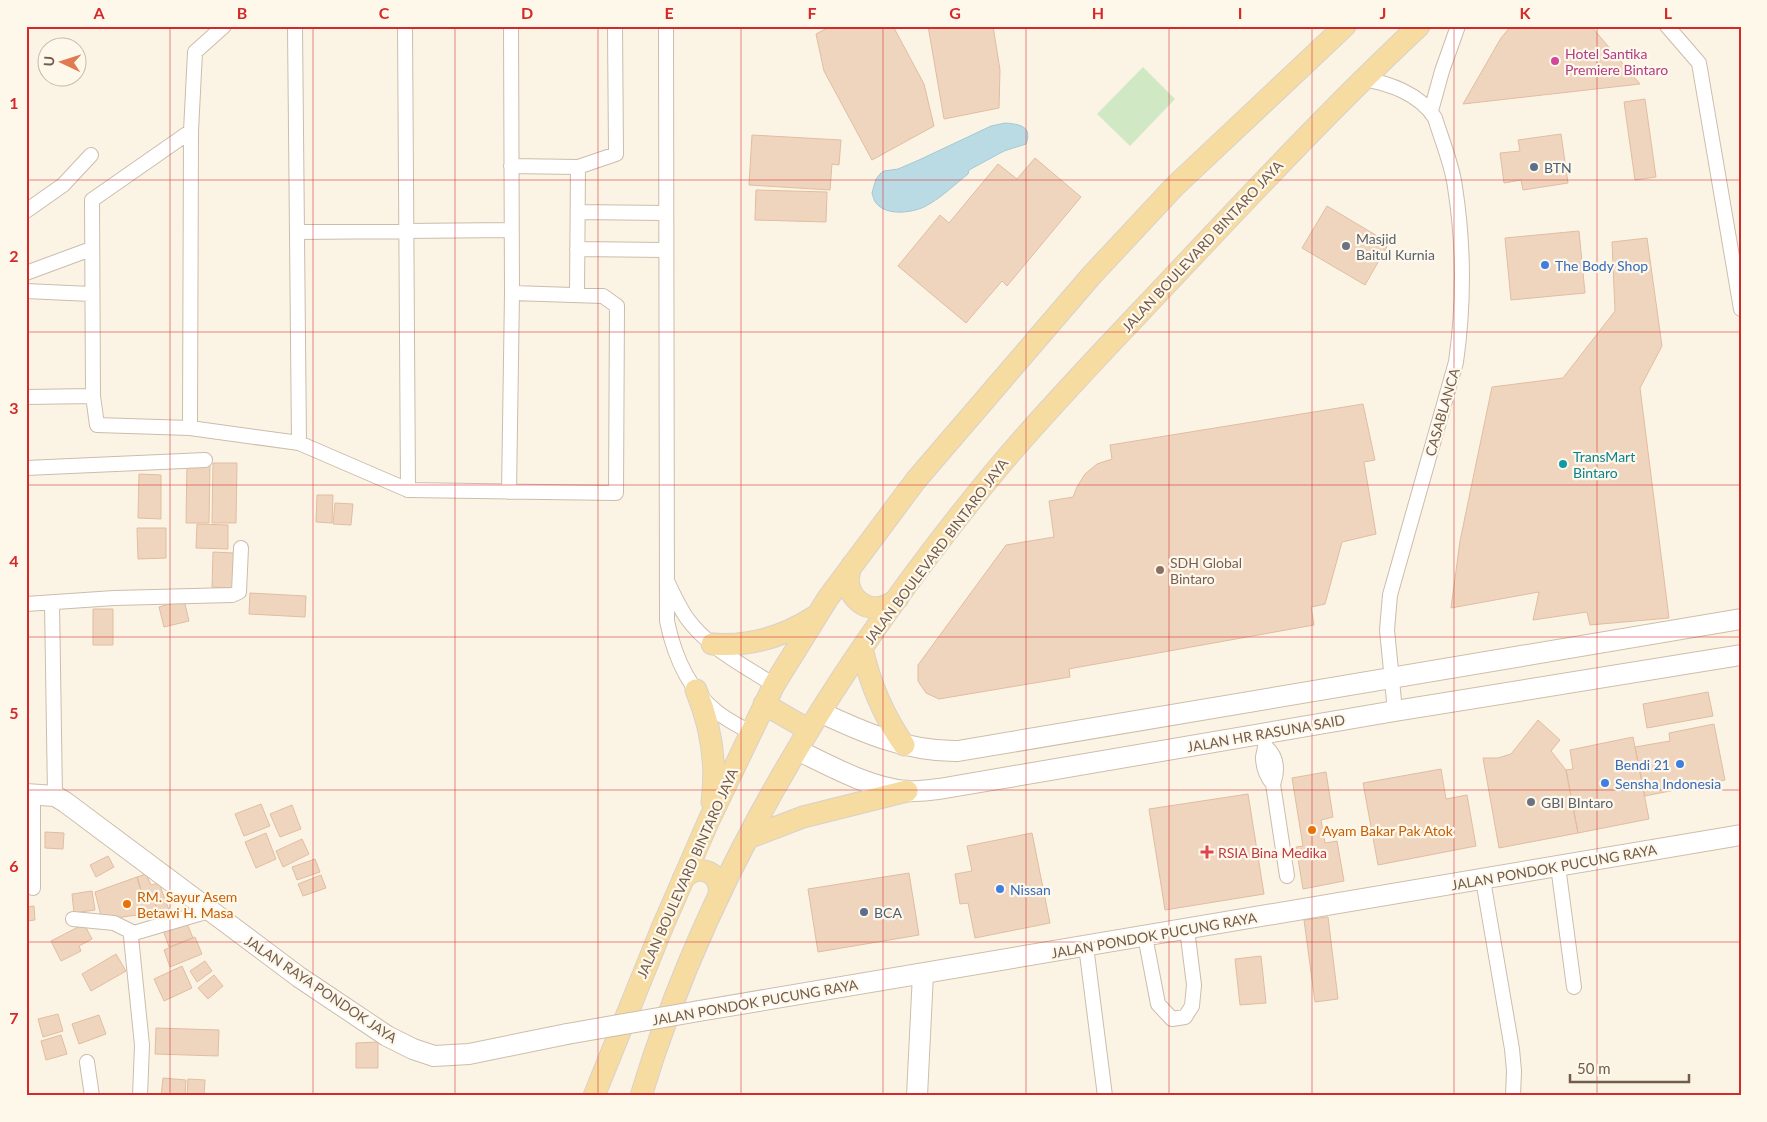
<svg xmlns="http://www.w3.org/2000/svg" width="1767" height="1122" font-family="Lato,sans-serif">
  <rect width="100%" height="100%" fill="#fbf4e5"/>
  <path fill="#d1e8c4" d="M1143,67L1175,99L1130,146L1097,114Z"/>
  <path fill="#bbdbe4" stroke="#a2c9d5" d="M1005,123C1019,124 1033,126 1026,144L1004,151L969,170L968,174C954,185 940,199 924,207C911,213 886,216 876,203C874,201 873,196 872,193L876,179L880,174L884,171L898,169L919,160L991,126Z"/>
  <path fill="#efd5be" stroke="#e1bda0" d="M831,26H893L924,84L934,126L872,160L824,71L816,34Z
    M928,26H993L1000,70L999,108L944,119Z
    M1511,26H1591L1640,84L1463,104L1501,38Z
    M1645,99L1656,177L1635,180L1624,102Z
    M1561,134L1568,183L1523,190L1521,180L1504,183L1500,153L1520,151L1518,140Z
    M752,135L841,140L839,165L832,164L830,190L749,185Z
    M1035,158L1081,197L1007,286L1002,281L966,323L898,266L940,215L949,223L998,164L1017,179Z
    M756,190L827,192L826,222L755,220Z
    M1327,206L1389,243L1365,285L1302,248Z
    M1579,231L1585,293L1511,300L1505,238Z
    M1647,238L1662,346L1640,388L1669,618L1590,625L1587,612L1533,620L1539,592L1451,608L1460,541L1492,387L1563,378L1615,311L1612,242Z
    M1363,404L1375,460L1364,462L1376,534L1342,542L1325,604L1311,607L1314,625L1074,668L1069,669L1070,677L939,699L926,693L918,681V665L1006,545L1054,537L1049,501L1073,497L1077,487L1085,474L1097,464L1112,459L1110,445Z
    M187,463H210L209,523H186Z
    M213,463H237L236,523H212Z
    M139,474L161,475V519L138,518Z
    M317,495H333L332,523L316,522Z
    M335,503L353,504L351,525L333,524Z
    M197,524L228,525V549L196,548Z
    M137,528H166V558L138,559Z
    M213,552L234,553L233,588L212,587Z
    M250,593L306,596L305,617L249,614Z
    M184,600L189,621L164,627L159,607Z
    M93,609H113V645H93Z
    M1708,692L1713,716L1647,728L1643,704Z
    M1538,720L1560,740L1551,751L1566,770L1578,833L1499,848L1483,758H1498L1511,754Z
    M1714,724L1725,780L1645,796L1635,747L1670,741L1669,733Z
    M1633,737L1649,819L1578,833L1566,770L1573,769L1570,750Z
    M1441,769L1446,799L1467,795L1476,846L1378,865L1363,783Z
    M1326,772L1333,817L1321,820L1325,843L1337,841L1344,881L1303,889L1296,847L1303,846L1292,778Z
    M1248,794L1264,894L1165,910L1149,809Z
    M261,804L270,826L244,836L235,814Z
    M292,805L301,829L280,837L270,814Z
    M45,832L64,833L63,849L45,848Z
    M266,833L276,859L256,868L245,842Z
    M1032,833L1050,923L975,938L968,903L960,904L955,874L972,871L967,846Z
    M302,839L309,854L283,867L276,851Z
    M108,856L114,867L96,877L90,865Z
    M315,859L320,872L297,880L292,867Z
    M909,873L919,935L818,952L808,889Z
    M146,874L151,885L159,883L169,910L158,912L152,895L143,897L137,877Z
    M321,875L326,888L303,896L298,884Z
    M137,877L143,897L152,895L158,912L102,920L95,892Z
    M92,891L95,910L74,913L72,894Z
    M34,906L35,920L26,921V907Z
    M1328,917L1338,999L1315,1002L1304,920Z
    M186,921L193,938L169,947L163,930Z
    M84,924L92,939L79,946L81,951L61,961L51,941Z
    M195,937L202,954L170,967L164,950Z
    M116,954L126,971L91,991L82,974Z
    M1261,956L1266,1003L1240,1005L1235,959Z
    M205,961L212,971L197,982L190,971Z
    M182,966L192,988L164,1001L154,979Z
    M214,975L223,986L208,999L198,988Z
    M58,1014L63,1031L43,1037L38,1019Z
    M99,1015L106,1034L79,1044L72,1024Z
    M156,1028L219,1030L218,1056L155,1054Z
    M61,1035L67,1054L46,1060L41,1041Z
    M378,1042V1068H356V1043Z
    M163,1078L186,1080L185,1096H161Z
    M188,1079L205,1080L204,1096H187Z"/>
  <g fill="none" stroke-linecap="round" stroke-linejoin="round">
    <defs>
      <path id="street" d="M295,26L299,443
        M405,26L408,490
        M666,26L667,621C674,655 689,690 717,712C727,720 739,726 750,732
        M1667,26L1699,63L1741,309
        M1363,79C1389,83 1420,94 1435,118C1442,141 1452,164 1455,187C1464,245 1464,305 1456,362L1390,595L1387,630L1395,711
        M1431,111L1442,71L1458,26
        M191,131L92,200L93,396L97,425L190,428L299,443L408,490L616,493L617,306L603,296L512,293
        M511,166L578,167L616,154L615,26
        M26,211L63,185L91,155
        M578,212L665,213
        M298,232L511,230
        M577,249L665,250
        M26,273L91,249
        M26,291L91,294
        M577,294L578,167
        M26,397L93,396
        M190,428L191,131L195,52L224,26
        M26,468L205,460
        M509,492L512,293L511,26
        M668,583C673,594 679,606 686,617C707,647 743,665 774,685
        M52,603L55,796
        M26,604L114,598L232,595L239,592L241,548
        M1265,740C1266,747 1264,751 1263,757C1263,767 1267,777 1273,784
        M1266,747C1277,757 1278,770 1273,784L1287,876
        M33,793V888
        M1558,866L1574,987
        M1483,880L1512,1049L1514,1071L1513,1096
        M73,919L114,923L134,933
        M1145,936L1158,1004L1172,1019L1185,1017L1192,1006L1194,985L1187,929
        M1086,946L1105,1096
        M87,1062L92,1096
        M140,1096L142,1045L131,937L134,933L209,911"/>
      <path id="secondary" d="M820,712C864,733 909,752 958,751L1741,619
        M797,750C831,766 867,787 905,791C916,792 928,790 939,789L1395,711L1741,655
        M26,794L55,796L65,802L299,977L387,1036L413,1049L434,1056L469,1054L567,1034
        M699,1011L1741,835
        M917,1096L923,974"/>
      <path id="primary" d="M852,565C837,596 873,623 898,598
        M712,644C750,647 783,637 814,617
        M862,648C870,684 883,715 904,745
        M696,690C711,726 717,763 712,802
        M764,704L809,730
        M748,838L803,817L907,791
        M683,879C699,862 722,872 719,895
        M594,1096L662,928L709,820L774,685L828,598L916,480L1091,276L1175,186L1345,26
        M641,1096C711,864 844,654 997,469C1043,414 1093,362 1142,310C1233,214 1322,117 1419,26"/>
    </defs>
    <use href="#street" stroke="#ccbcac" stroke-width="16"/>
    <use href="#secondary" stroke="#cfbdaa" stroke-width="22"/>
    <use href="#primary" stroke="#d8d1cd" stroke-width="23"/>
    <use href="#street" stroke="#fff" stroke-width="14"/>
    <use href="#secondary" stroke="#fff" stroke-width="20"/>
    <use href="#primary" stroke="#f6dca1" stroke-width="21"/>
    <defs>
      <path id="secondary-bridge" d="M567,1034L699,1011"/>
    </defs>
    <use href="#secondary-bridge" stroke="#cfbdaa" stroke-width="22" stroke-linecap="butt"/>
    <use href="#secondary-bridge" stroke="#fff" stroke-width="20"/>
  </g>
  <path fill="none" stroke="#d62828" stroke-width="1" stroke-opacity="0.55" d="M170,26V1096M313,26V1096M455,26V1096M598,26V1096M741,26V1096M883,26V1096M1026,26V1096M1169,26V1096M1312,26V1096M1454,26V1096M1597,26V1096M26,180H1741M26,332H1741M26,485H1741M26,637H1741M26,790H1741M26,942H1741"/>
  <circle fill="#d1479c" stroke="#fef8eb" stroke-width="2" cx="1555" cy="61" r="5"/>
  <g fill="#5c6f8a" stroke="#fef8eb" stroke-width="2">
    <circle cx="1534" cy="167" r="5"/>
    <circle cx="864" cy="912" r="5"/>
  </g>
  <g fill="#6b7280" stroke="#fef8eb" stroke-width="2">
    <circle cx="1346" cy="246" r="5"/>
    <circle cx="1531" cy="802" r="5"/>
  </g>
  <g fill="#3f7fe0" stroke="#fef8eb" stroke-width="2">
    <circle cx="1545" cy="265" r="5"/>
    <circle cx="1680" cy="764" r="5"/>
    <circle cx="1605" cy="783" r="5"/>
    <circle cx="1000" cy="889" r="5"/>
  </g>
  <circle fill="#0f9aa8" stroke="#fef8eb" stroke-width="2" cx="1563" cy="464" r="5"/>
  <circle fill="#8d6e63" stroke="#fef8eb" stroke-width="2" cx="1160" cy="570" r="5"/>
  <g fill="#e8710a" stroke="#fef8eb" stroke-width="2">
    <circle cx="1312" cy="830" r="5"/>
    <circle cx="127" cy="904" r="5"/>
  </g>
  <path fill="#e0444e" stroke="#fef8eb" stroke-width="2" d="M1204.5 844.5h5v5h5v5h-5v5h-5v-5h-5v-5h5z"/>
  <g text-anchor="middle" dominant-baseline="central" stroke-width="4.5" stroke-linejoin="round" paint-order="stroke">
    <g font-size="14" fill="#b23c85" stroke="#fef8eb" text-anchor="start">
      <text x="1565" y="53">Hotel Santika<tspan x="1565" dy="16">Premiere Bintaro</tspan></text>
    </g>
    <g font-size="14" fill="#4e5e75" stroke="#fef8eb" text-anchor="start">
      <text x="1544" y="167">BTN</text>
      <text x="874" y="912">BCA</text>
    </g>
    <g font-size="14" fill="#5b616d" stroke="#fef8eb" text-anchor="start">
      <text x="1356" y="238">Masjid<tspan x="1356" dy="16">Baitul Kurnia</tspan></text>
      <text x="1541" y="802">GBI BIntaro</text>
    </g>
    <g font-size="14" fill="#735c4c" stroke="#fef8eb">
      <text transform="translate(1202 246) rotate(-47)">JALAN BOULEVARD BINTARO JAYA</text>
      <text transform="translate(1442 412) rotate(-74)">CASABLANCA</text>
      <text transform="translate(936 551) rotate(-53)">JALAN BOULEVARD BINTARO JAYA</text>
      <text transform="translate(1266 733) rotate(-10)">JALAN HR RASUNA SAID</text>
      <text transform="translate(1554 867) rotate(-10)">JALAN PONDOK PUCUNG RAYA</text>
      <text transform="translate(687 873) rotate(-66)">JALAN BOULEVARD BINTARO JAYA</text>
      <text transform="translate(1154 935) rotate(-10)">JALAN PONDOK PUCUNG RAYA</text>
      <text transform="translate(321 989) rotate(34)">JALAN RAYA PONDOK JAYA</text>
      <text transform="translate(755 1002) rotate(-10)">JALAN PONDOK PUCUNG RAYA</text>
    </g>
    <g font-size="14" fill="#366cbe" stroke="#fef8eb" text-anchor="start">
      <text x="1555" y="265">The Body Shop</text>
      <text x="1670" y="764" text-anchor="end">Bendi 21</text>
      <text x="1615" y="783">Sensha Indonesia</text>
      <text x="1010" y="889">Nissan</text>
    </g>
    <g font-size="14" fill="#0d838f" stroke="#fef8eb" text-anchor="start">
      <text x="1573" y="456">TransMart<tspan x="1573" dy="16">Bintaro</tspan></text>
    </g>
    <g font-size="14" fill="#785e54" stroke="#fef8eb" text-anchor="start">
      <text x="1170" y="562">SDH Global<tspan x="1170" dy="16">Bintaro</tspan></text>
    </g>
    <g font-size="14" fill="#c56008" stroke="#fef8eb" text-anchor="start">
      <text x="1322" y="830">Ayam Bakar Pak Atok</text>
      <text x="137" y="896">RM. Sayur Asem<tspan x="137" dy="16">Betawi H. Masa</tspan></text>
    </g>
    <g font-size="14" fill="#be3a42" stroke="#fef8eb" text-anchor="start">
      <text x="1218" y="852">RSIA Bina Medika</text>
    </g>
  </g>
  <rect width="1767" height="1122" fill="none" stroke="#fef8eb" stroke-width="55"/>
  <g transform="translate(62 62) rotate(274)"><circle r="24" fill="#fef8eb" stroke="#c6baab"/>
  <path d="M0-4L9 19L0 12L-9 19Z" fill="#df7a51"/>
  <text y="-8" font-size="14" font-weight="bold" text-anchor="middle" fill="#735c4c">U</text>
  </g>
  <path d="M1570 1074v8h119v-8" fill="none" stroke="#735c4c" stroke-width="2.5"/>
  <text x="1577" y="1074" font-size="15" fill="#735c4c" stroke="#fef8eb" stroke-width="4" paint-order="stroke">50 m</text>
  <rect x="28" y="28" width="1712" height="1066" fill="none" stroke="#d62828" stroke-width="2"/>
  <g font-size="16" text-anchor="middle" font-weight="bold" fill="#d62828">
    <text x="99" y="19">A</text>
    <text x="242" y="19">B</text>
    <text x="384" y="19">C</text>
    <text x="527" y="19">D</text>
    <text x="669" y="19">E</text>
    <text x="812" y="19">F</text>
    <text x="955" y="19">G</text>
    <text x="1098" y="19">H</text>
    <text x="1240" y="19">I</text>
    <text x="1383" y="19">J</text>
    <text x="1525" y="19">K</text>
    <text x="1668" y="19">L</text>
    <text x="14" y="109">1</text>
    <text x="14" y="262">2</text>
    <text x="14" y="414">3</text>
    <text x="14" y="567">4</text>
    <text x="14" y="719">5</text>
    <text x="14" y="872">6</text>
    <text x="14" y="1024">7</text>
  </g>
</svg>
